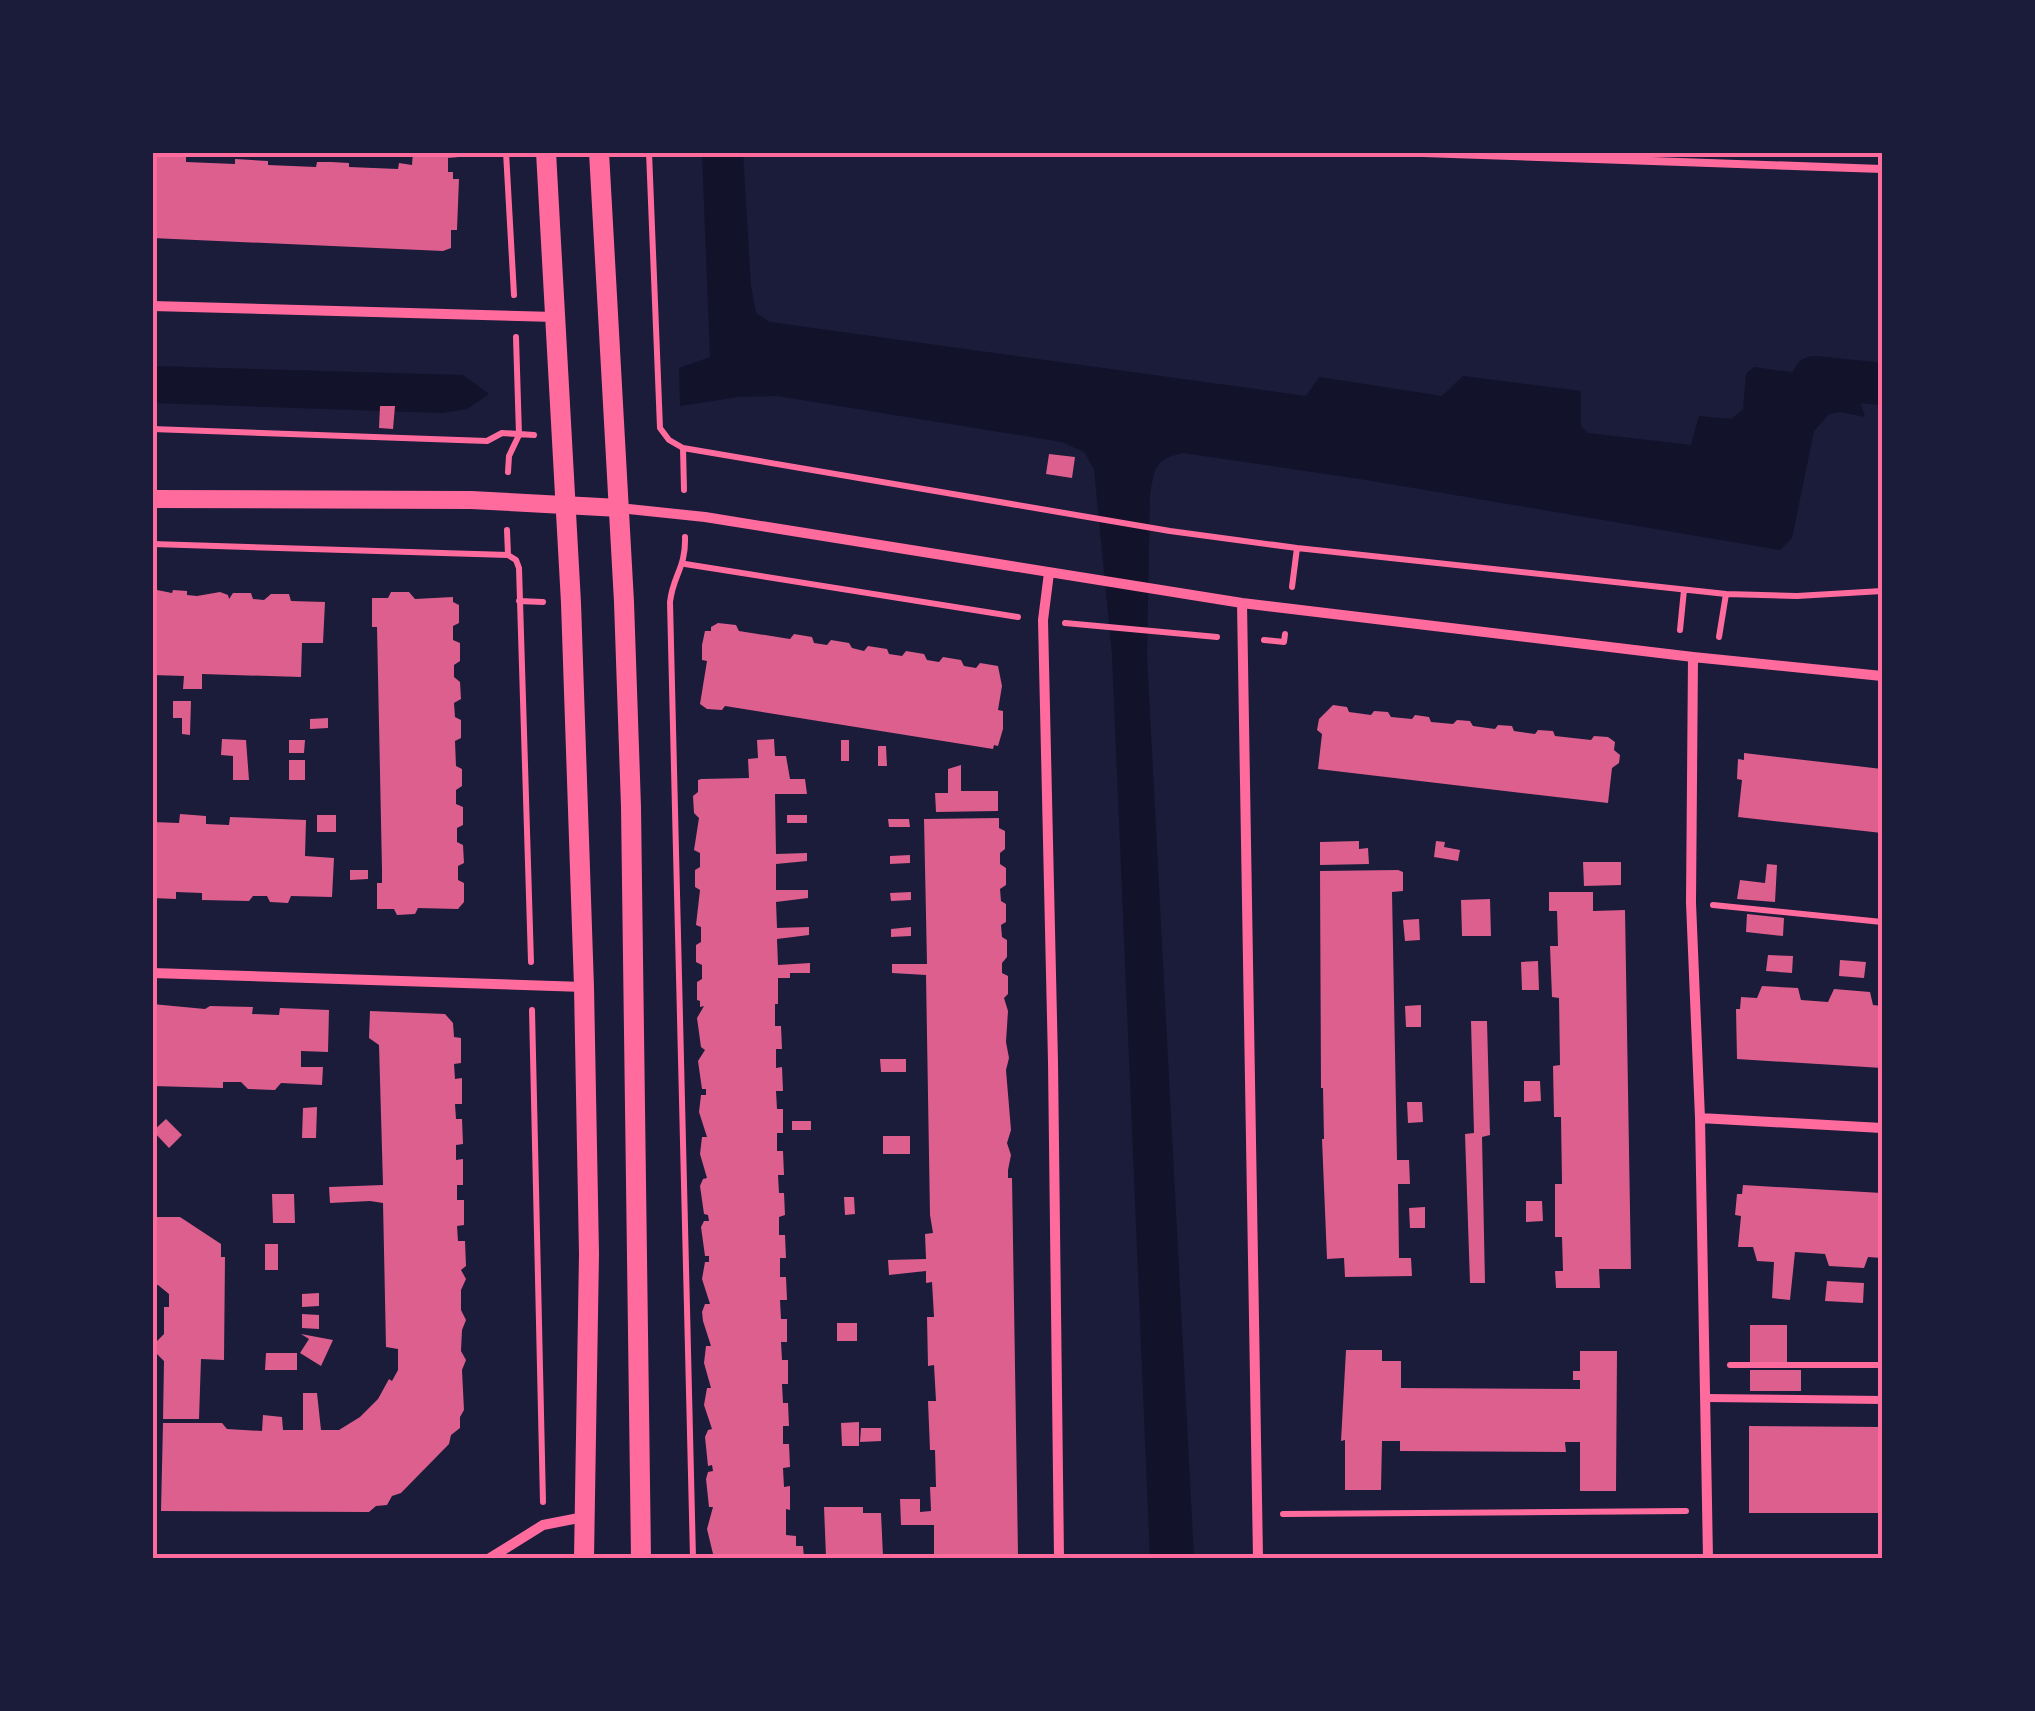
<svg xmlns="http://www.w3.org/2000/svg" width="2035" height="1711" font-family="'Source Sans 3',sans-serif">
  <rect width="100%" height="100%" fill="#1b1b3a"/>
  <path fill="#12122b" d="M743,152L751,286L756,313L770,322L1306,396L1319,377L1442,396L1463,376L1581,391V426L1588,433L1691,445L1699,416L1732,419L1743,409L1746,374L1754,367L1854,381L1865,417L1841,412L1829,414L1814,431L1792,538L1780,550L1360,479L1183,453C1155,459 1155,467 1150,494L1147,656L1194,1558H1150L1112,654L1094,469L1084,452L1062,442L777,396L738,397L680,406L679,368L710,357L702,153Z
    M153,366L463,375L489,394L467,409L442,413L153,403Z"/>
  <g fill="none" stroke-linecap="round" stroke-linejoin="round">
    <path stroke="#12122b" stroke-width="42" d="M1807,391L1814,377L1882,384"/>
  </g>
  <path fill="#dd5f8e" d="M152,152H186V162L235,164V159L268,161V165L316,167L317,162H331L349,163V167L398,169L399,163L412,165L413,152H459V157L448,158V172H453V179H459L457,230H451V248L443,251L152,238Z
    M380,406H395L393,429L379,428Z
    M1049,454L1075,457L1072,478L1046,474Z
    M152,589L172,593L173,590L187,591V595L197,596L220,592L228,595L229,599L233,593H251L253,599L264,600L271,594H289L291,601L325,602L323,643H302L301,677L202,674V689H183L184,676L152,675Z
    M391,592H409L415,599L453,597V602L459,605V623L453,626V640L460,643V661L454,665V677L460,682L461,699L454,703L455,717L461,720V738L455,741L456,766L462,769V786L456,790V804L463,807V825L457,828V842L463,845L464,863L458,866V880L464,883V902L458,909L418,908L415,914L397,915L394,909H377V883H382V870L377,627H372V598H388Z
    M718,623L736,625L739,631L790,639L794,634L812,637L814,643L827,645L831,640L849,643L852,648L864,651L868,646L887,649L889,654L902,656L906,651L924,654L927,660L939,662L943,657L961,660L964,666L976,668L980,663L998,666L1002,686L998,710L1003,711V729L998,746L994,745L993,749L725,706L722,710L707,709L700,704L707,661L702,660V645L705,631H711V627Z
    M173,701H191L190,735L182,734V718H173Z
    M1333,705L1347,707L1349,712L1371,715L1374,711L1388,712L1391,717L1412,719L1415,715L1429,717L1431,722L1453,724L1457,720L1470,721L1473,726L1495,729L1498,725L1512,726L1514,731L1535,734L1538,730L1553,731L1555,736L1591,740L1594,736L1608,737L1615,742L1614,750L1620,755L1619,763L1612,768L1608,803L1318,769L1322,734L1317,730L1319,719Z
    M328,718V728L310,729V719Z
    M222,739L246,740L249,780H233V756L221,755Z
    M774,739L775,756H786L790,779H805L807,794H775L776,854L807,853V861L776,864V890H808V898L776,902L777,928L809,927V935L777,939L778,965L810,963V973H790V978H778V1004H775V1026H781L782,1049H776V1068L782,1067L783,1091H776L777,1109H783V1133H777V1151H783L784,1175H778L779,1193H784L785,1215L779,1217V1235H785L786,1258H780V1277H786L787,1300H780L781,1319H787V1342H781L782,1360H788V1384H782L783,1403H788L789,1426H783V1444H789L790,1467L783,1468L784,1487L790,1486V1510L786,1509V1535L796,1536V1546H803L804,1558H714L707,1529L713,1507H709L706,1479L708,1472L713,1471L712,1465L708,1466L705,1437L708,1430L712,1429L704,1405L707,1388H711L704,1363L706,1346H711L703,1321L702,1312L705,1304H710L702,1279L705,1262H709V1256H705L701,1227L704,1221H709L708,1215L704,1214L700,1186L703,1179L707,1178L700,1154L702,1137H707L699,1112L701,1095H706V1089H702L698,1061L705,1050L701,1047L697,1018L704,1006L700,1007V1001L697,1000V982L702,979V965L696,962V945L701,942V927L696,925L700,890L695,887V870L700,867V853L694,850L699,818L694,813L693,796L698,792V780L701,779L749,778L748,759L758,758L757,740Z
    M289,740H305L304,753H289Z
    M841,740H849V761H841Z
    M878,746H886L887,766H878Z
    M1744,753L1882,769V833L1738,817L1742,780L1737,779L1738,759L1744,760Z
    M289,760H305V780H289Z
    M961,765V791H998V811L936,812L935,793H948V769Z
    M180,814L206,816V824L229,825L230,817L306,820L305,856L334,858L332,897L291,896L288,903L270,902L267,896H253L249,901L202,900V893L176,892V899L152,898V822L179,823Z
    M317,815H336V832H317Z
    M787,815H807V823H787Z
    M999,818V828L1005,831V849L1000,853V864L1006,868V885L1000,889L1001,901L1006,904V922L1001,925L1002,937L1007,940V957L1002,963V973L1008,976V994L1004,998L1008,1011L1006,1042L1009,1058L1006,1070L1011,1130L1007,1143L1011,1155L1008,1170V1178H1012L1018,1554L934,1555V1525H901L900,1499H920V1512L931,1511L930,1487H936L935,1450H930L928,1401H936L934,1365L928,1366L927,1317H934L932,1282L926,1283V1271L889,1275L888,1260L926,1259L925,1234L933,1233L930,1215L926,975L892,973V964H927L924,819Z
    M888,819H909L910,827H889Z
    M1359,841V849L1368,848L1369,864L1320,865V842Z
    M1436,841L1445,842L1444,847L1460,850L1458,861L1434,857Z
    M910,855V863L890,864V856Z
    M1583,862H1621V885L1584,886Z
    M1767,864L1777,865L1775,902L1737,899L1740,880L1765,883Z
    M350,870H368V879L350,880Z
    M1398,870L1403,872V891L1392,892L1397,1160H1409L1410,1184H1398L1399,1258H1411L1412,1276L1345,1277L1344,1258L1327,1259L1322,1139H1324L1323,1088H1321L1320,871Z
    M911,892V900L891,901L890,893Z
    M1549,892H1593V911L1625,910L1631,1269H1599L1600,1288H1556L1555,1271H1563L1562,1237H1555V1184H1562L1561,1117H1554L1553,1066L1560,1065L1559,998L1552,997L1550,946H1558L1557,911H1549Z
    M1490,899L1491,936H1462L1461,900Z
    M1747,914L1784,918L1783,936L1746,932Z
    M1419,919L1420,940L1405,941L1403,920Z
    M911,927V936L891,937V929Z
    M1768,955L1793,956L1792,973L1766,971Z
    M1840,960L1866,962L1864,978L1839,976Z
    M1538,961L1539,990H1522L1521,962Z
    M1762,986L1798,988L1801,1000L1828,1002L1834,989L1870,992L1873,1005L1882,1006V1068L1737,1059L1736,1009H1740L1741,997L1757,998Z
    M152,1004L205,1009L210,1006L253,1007L252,1014L279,1015L280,1008L329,1010L328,1052L301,1051V1067H323L322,1085L281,1083L275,1090L248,1089L241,1082H223V1088L152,1086Z
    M1421,1005V1027H1406L1405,1006Z
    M370,1011L445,1014L453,1023L454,1037L461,1038V1063L454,1064L455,1079L462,1078V1104H455L456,1119H462L463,1144L456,1145V1160L463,1159V1185H457V1200H464V1225L457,1226L458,1241H465L466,1266L461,1270L466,1279L461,1290V1310L466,1320L462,1330L461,1351L466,1360L462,1370L464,1410L460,1417V1428L451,1435L449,1444L401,1493L392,1496L387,1505L376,1506L369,1512L161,1511L163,1423H222L227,1429L262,1431L263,1415L282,1417L283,1430H303V1393H317L321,1430H339L360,1417L378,1399L389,1379L392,1381L398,1370V1349L386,1347L383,1203L370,1201L330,1203L329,1187L383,1185L379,1045L369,1038Z
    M1471,1021H1487L1490,1135L1482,1137L1485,1283H1470L1465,1134L1474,1133Z
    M880,1059H906V1072H881Z
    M1524,1081H1540L1541,1101L1524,1102Z
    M1407,1102H1422L1423,1122L1408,1123Z
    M317,1107L316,1138H302L303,1108Z
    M166,1119L182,1135L169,1148L153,1131Z
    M792,1121H811V1130H792Z
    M883,1136H910V1154H883Z
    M1743,1185L1882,1193V1258L1868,1257L1864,1268L1829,1266L1825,1254L1795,1252L1790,1300L1772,1298L1774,1262L1757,1261L1753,1247H1738L1741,1216L1735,1215L1737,1194H1742Z
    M272,1194H294L295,1223H273Z
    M844,1197H854L855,1214L845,1215Z
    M1526,1201H1542L1543,1221L1526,1222Z
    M1425,1207V1228H1410L1409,1208Z
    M152,1217H180L221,1244V1257H225L224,1360L201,1359L199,1419H163L164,1361L157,1354V1341L164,1334V1307H169V1294L158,1285H152Z
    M265,1244H278V1270H265Z
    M1827,1281L1864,1283L1863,1303L1825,1301Z
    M319,1293V1306L302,1307V1294Z
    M302,1314L319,1315V1329L302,1328Z
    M837,1323H857V1341H837Z
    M1750,1325H1787V1362H1750Z
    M301,1334L333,1340L321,1366L300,1353L309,1339Z
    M1346,1350H1382V1361H1401V1388L1580,1389V1380H1573V1371H1580V1351H1617L1616,1491H1580V1442H1565L1566,1452L1400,1451V1441H1382L1381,1490H1345V1440L1341,1441Z
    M266,1353H297V1370H265Z
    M1750,1370H1801V1391H1750Z
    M859,1422V1446H842L841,1423Z
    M1749,1426L1882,1427V1513H1749Z
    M861,1428H881V1441L860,1442Z
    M824,1507H863V1513H881L883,1556L826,1557Z"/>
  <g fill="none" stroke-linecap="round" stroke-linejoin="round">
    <path stroke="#ff6b9d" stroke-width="6" d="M506,152L514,295
      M649,152L660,428L669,440L683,448L684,490
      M152,429L487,441L502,433L534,435
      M683,448L1170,531L1297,548L1726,594L1797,596L1882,591
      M508,472L509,456L519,435L516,337
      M507,530L508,555L516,560L519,568L531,962
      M685,537C686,568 673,575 670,602L693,1558
      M152,544L508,555
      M685,564L1018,617
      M1292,587L1297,548
      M519,601L543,602
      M1065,623L1217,637
      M1680,630L1684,590
      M1719,637L1726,594
      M1264,640L1284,642L1285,634
      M1713,905L1882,922
      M532,1010L543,1502
      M1730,1365H1882
      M1283,1514L1686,1511"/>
    <path stroke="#ff6b9d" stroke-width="8" d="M1394,152L1882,169
      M1705,1398L1882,1400"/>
    <path stroke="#ff6b9d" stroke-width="10" d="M152,306L555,317
      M619,508L705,517L1242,603L1693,657L1882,676
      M1049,573L1043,620L1053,1062L1059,1558
      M1242,603L1258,1558
      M1693,657L1691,903L1700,1118L1708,1558
      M152,973L584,987
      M1700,1118L1882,1128
      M490,1558L543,1525L584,1517"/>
    <path stroke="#ff6b9d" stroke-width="18" d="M152,499L471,500L619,508"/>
    <path stroke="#ff6b9d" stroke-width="20" d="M546,152L571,603L584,987L589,1254L584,1558
      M599,152L624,602L631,807L641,1558"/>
  </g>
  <rect width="2035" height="1711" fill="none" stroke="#1b1b3a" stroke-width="310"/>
  <rect x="155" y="155" width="1725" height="1401" fill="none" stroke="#ff6b9d" stroke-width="4"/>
</svg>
